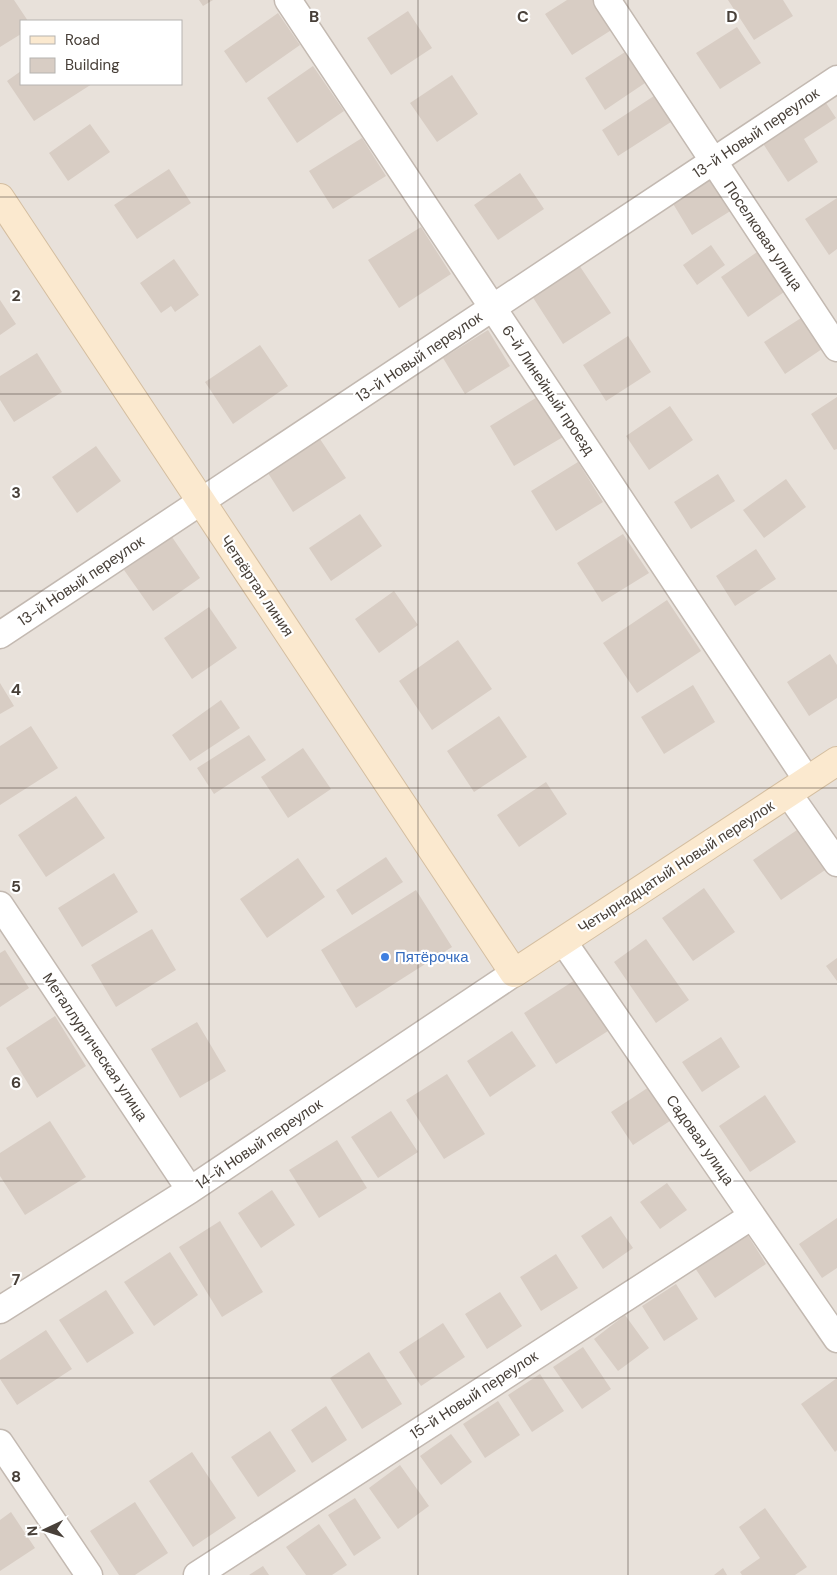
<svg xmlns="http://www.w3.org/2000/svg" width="837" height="1575" font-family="'DM Sans',sans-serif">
  <rect width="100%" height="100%" fill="#f5f0eb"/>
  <path fill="#e8e1da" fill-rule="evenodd" d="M0,0H837V1575H0ZM21,21H181V84H21Z"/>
  <path fill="#d8cdc4" d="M0,0H14L28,21H21V34L0,47Z
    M199,0H213L203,6Z
    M567,0H594L613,29L572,55L545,14Z
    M728,0H783L793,16L754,40Z
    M408,11L432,48L391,75L367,38Z
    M278,13L300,45L246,83L224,51Z
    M737,27L761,63L720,89L696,53Z
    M625,52L645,83L605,110L585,78Z
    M313,66L344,111L297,143L267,98Z
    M21,71V84H92L34,121L7,81Z
    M452,75L478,114L437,142L410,103Z
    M657,94L674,120L618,156L602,130Z
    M824,100L836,118L804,139L818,162L788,182L762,142Z
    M90,124L110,152L68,181L49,153Z
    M362,138L386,176L333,209L309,171Z
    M169,169L191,203L137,239L114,205Z
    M520,173L544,209L498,240L474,205Z
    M711,177L732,210L692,235L672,202Z
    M837,198V249L829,255L805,219Z
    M421,227L451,274L399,308L368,260Z
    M711,245L725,265L697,285L683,265Z
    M760,250L787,290L748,317L721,277Z
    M174,259L199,295L175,312L171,306L161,313L140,283Z
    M579,265L611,313L563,344L532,296Z
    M0,300L16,324L0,335Z
    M801,318L822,349L785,374L764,342Z
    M488,330L510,366L465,394L443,358Z
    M628,336L651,372L606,401L583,365Z
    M260,345L288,386L233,424L205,382Z
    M37,353L62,392L14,422L0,400V376Z
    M539,396L563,437L514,466L490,426Z
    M837,397V449L834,450L811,414Z
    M670,406L693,440L649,470L626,436Z
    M320,439L346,478L293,512L268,473Z
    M96,446L121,481L77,513L52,477Z
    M578,462L603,502L556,531L531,491Z
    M718,474L735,501L691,529L674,502Z
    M786,479L806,507L764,538L743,510Z
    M360,514L382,546L331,581L309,548Z
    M623,534L649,573L602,602L577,563Z
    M172,537L200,578L153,611L124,570Z
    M756,549L776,579L735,606L716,576Z
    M394,591L418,625L379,653L355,619Z
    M667,600L701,651L637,693L603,643Z
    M209,607L237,648L192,679L164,638Z
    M458,640L492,689L432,730L399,681Z
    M830,654L837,665V698L809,716L787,682Z
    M0,683L14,706L0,714Z
    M693,685L715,722L664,754L641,717Z
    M221,700L240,728L190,761L172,735Z
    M499,716L527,757L474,792L447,751Z
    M31,726L58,768L0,805V746Z
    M249,735L266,760L214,794L197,768Z
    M303,748L331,789L288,818L261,777Z
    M546,782L567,814L519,847L497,815Z
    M76,796L105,838L46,877L18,835Z
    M800,828L828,868L781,900L753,860Z
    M386,857L403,882L352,915L336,890Z
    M298,858L325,897L267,938L240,899Z
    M114,873L138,912L82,947L58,908Z
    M704,888L735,932L693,961L662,918Z
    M416,890L452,947L356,1008L321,950Z
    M152,929L176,970L116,1007L91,965Z
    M646,939L689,1000L656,1023L614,962Z
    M5,950L29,988L0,1007V953Z
    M837,958V981L826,966Z
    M575,980L608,1031L556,1064L524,1013Z
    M55,1016L86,1066L37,1098L6,1048Z
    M197,1022L226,1071L180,1098L151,1049Z
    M512,1031L536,1066L490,1097L467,1061Z
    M721,1037L740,1067L702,1092L682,1062Z
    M447,1074L485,1134L444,1159L406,1100Z
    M652,1085L673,1119L633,1145L611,1112Z
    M765,1095L796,1142L750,1172L719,1126Z
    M391,1111L418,1152L378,1178L351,1137Z
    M50,1121L86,1177L25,1215L0,1176V1153Z
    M337,1140L367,1188L319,1218L289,1170Z
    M667,1183L687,1210L660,1229L640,1202Z
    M272,1190L295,1225L261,1248L238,1213Z
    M611,1216L633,1248L603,1269L581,1236Z
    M837,1218V1268L822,1278L799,1244Z
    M220,1221L263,1292L222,1317L179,1247Z
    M747,1234L766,1264L715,1298L695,1268Z
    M170,1252L198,1295L154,1326L124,1282Z
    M556,1254L578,1288L541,1311L520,1277Z
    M676,1284L698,1319L664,1341L642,1306Z
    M106,1290L134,1333L87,1363L59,1320Z
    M500,1292L522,1326L487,1349L465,1314Z
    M625,1315L649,1348L618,1371L594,1339Z
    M443,1323L465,1357L421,1386L399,1352Z
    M46,1330L72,1369L17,1405L0,1379V1360Z
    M583,1347L611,1389L582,1409L553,1367Z
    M369,1352L402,1404L362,1429L330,1378Z
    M540,1374L564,1411L532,1432L508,1395Z
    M837,1378V1450L835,1452L801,1404Z
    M498,1401L520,1435L485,1458L463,1424Z
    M326,1406L347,1440L312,1463L291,1430Z
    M270,1431L296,1471L258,1497L231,1457Z
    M451,1434L472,1462L441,1485L420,1456Z
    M192,1452L236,1518L193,1547L149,1481Z
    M400,1465L429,1506L398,1529L369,1488Z
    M355,1498L381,1538L354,1556L328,1515Z
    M135,1502L168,1553L135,1575H119L90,1531Z
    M765,1508L807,1567L795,1575H742L740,1572L760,1558L739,1527Z
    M11,1512L35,1548L0,1571V1520Z
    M319,1524L347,1565L332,1575H306L286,1547Z
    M263,1566L269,1575H249Z
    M723,1568L727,1575H714Z"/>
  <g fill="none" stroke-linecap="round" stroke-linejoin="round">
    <defs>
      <path id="street" d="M288,0L807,780
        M607,0L837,348
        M0,635L837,79
        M788,793L837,863
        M0,905L190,1190
        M563,941L837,1339
        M0,1310L190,1190L514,973
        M0,1443L89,1575
        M197,1575L752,1216"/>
      <path id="secondary" d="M0,198L514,973L837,761"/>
    </defs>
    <use href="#street" stroke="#c3b9b1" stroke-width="29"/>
    <use href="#secondary" stroke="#d4bea0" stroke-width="30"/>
    <use href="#street" stroke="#fff" stroke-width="26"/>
    <use href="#secondary" stroke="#fbe9cf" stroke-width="28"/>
  </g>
  <path fill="none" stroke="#484039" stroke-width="1" stroke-opacity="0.55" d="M209,0V1575M418,0V1575M628,0V1575M0,197H837M0,394H837M0,591H837M0,788H837M0,984H837M0,1181H837M0,1378H837"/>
  <circle fill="#3f7fe0" stroke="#fff" stroke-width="2" cx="385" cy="957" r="5"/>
  <g text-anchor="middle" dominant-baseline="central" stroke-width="4.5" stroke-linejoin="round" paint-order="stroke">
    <g font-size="15" fill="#484039" stroke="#fff">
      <text transform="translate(756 133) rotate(-34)">13-й Новый переулок</text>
      <text transform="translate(763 236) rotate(56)">Поселковая улица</text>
      <text transform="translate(419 357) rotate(-34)">13-й Новый переулок</text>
      <text transform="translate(548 390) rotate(56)">6-й Линейный проезд</text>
      <text transform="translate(81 581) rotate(-34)">13-й Новый переулок</text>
      <text transform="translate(257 586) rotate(56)">Четвёртая линия</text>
      <text transform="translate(676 867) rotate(-33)">Четырнадцатый Новый переулок</text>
      <text transform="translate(95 1047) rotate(56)">Металлургическая улица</text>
      <text transform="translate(700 1140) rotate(55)">Садовая улица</text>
      <text transform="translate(259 1144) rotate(-34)">14-й Новый переулок</text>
      <text transform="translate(474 1395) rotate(-33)">15-й Новый переулок</text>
    </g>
    <g font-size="15" fill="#366cbe" stroke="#fff" text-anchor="start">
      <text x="395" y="957">Пятёрочка</text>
    </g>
  </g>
  <g font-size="16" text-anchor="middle" font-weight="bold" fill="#484039" stroke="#fff" stroke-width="4.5" stroke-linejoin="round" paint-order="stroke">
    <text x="314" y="22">B</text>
    <text x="523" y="22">C</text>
    <text x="732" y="22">D</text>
    <text x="16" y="301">2</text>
    <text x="16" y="498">3</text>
    <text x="16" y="695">4</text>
    <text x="16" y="892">5</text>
    <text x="16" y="1088">6</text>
    <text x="16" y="1285">7</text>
    <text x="16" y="1482">8</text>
  </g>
  <rect x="20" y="20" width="162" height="65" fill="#ffffff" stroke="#b6b3b0"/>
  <rect x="30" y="36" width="25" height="8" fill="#fbe9cf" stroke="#b6b3b0"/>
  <text x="65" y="45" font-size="15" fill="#484039">Road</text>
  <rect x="30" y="58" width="25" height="15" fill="#d8cdc4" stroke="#b6b3b0"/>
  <text x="65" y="70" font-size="15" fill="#484039">Building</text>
  <g transform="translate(45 1530) rotate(266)" stroke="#ffffff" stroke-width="4" paint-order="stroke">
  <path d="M0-4L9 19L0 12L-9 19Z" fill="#484039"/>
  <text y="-8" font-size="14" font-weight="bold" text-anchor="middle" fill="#484039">N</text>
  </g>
</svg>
